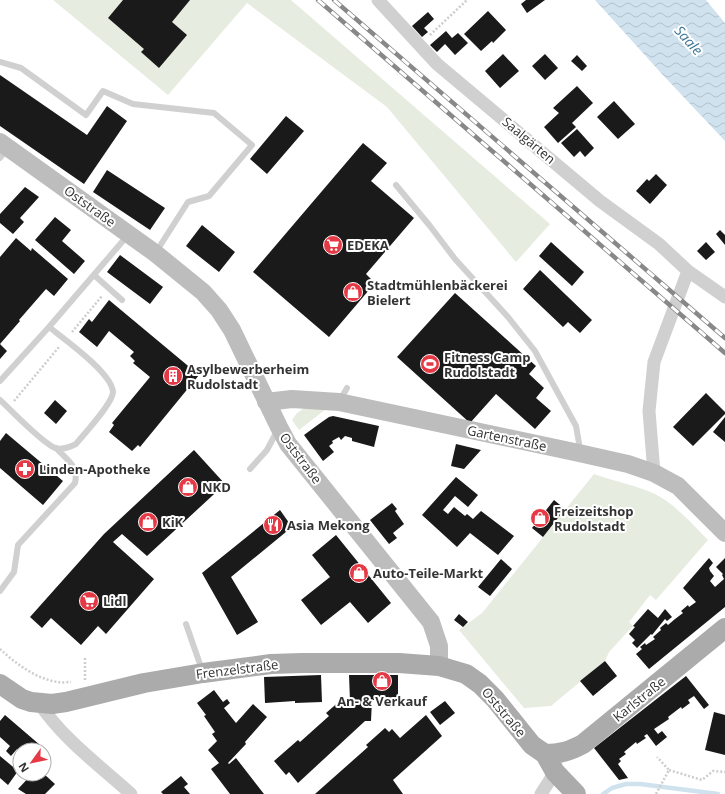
<svg xmlns="http://www.w3.org/2000/svg" width="725" height="794" font-family="'Open Sans',sans-serif">
  <defs>
    <pattern id="water-waves" width="16" height="10" patternUnits="userSpaceOnUse"><rect width="16" height="10" fill="#cfe2ee"/><path d="M0 5q4-4 8 0t8 0" fill="none" stroke="#b2c2cd"/></pattern>
  </defs>
  <rect width="100%" height="100%" fill="#fff"/>
  <path fill="#e6ecdf" d="M53,0H291L550,224L516,262L387,107L247,3L168,95Z
    M303,409H326L299,430L292,420L297,413Z
    M594,474C611,480 630,484 648,491C672,500 690,522 708,540L656,600L650,595L629,622L633,626L609,652L605,661L551,706L524,708L459,630L482,613Z"/>
  <path fill="url(#water-waves)" d="M595,0H706L725,23V141L661,73Z"/>
  <g fill="none" stroke-linecap="round" stroke-linejoin="round">
    <path stroke="#cfe2ee" stroke-width="4.5" d="M603,794L612,788L626,784H640L718,794"/>
  </g>
  <path fill="#1a1a1a" d="M123,0H190L172,22L187,35L159,68L141,52L144,49L108,18Z
    M526,0H545L527,13L521,4Z
    M488,11L506,30L493,43L492,41L481,51L464,34Z
    M428,12L434,19L424,28L428,32L422,37L412,26Z
    M446,31L452,38L458,33L468,43L455,55L445,44L437,52L430,45Z
    M503,54L519,71L500,88L485,71Z
    M545,54L558,68L545,80L532,66Z
    M577,55L587,66L582,71L571,61Z
    M0,75L87,135L107,106L127,121L84,184L0,126Z
    M577,86L593,103L572,123L576,127L558,143L544,127L559,113L553,108Z
    M614,101L635,124L618,139L597,117Z
    M286,116L304,131L267,174L250,159Z
    M577,129L594,148L585,157L580,151L574,157L561,143Z
    M363,143L387,163L371,181L414,218L366,274L375,283L329,337L253,272Z
    M107,170L165,208L150,230L93,192Z
    M656,174L667,185L650,204L636,191L647,179L649,181Z
    M25,187L39,197L20,218L24,222L13,234L0,223V214Z
    M55,217L71,230L62,241L85,261L74,274L35,240Z
    M202,225L235,252L219,272L186,246Z
    M720,230L725,235V245L716,234Z
    M16,238L31,251L32,248L68,279L54,296L46,289L19,320L20,321L0,344L7,351L0,359V257Z
    M551,242L584,272L572,286L539,256Z
    M706,242L715,252L706,260L697,251Z
    M120,255L163,287L150,304L107,272Z
    M540,270L592,320L580,333L568,322L563,327L523,289Z
    M455,293L536,366L529,374L544,388L536,398L551,411L535,429L496,394L470,423L397,357Z
    M109,300L199,375L140,447L138,445L132,451L109,432L114,425L112,423L150,377L133,363L135,361L130,356L134,352L109,331L97,347L79,332L89,319L92,322Z
    M706,393L725,412V414L693,446L673,427Z
    M55,400L67,411L56,424L44,413Z
    M333,416L379,426L374,447L352,441V438L345,436L341,440L339,437L332,441L333,443L329,446L334,452L323,461L304,435L319,424L329,417Z
    M725,417V442L713,432Z
    M6,433L63,481L43,505L0,468V441Z
    M456,444L481,450L464,469L451,466Z
    M194,450L225,484L147,556L122,534L113,542L154,579L106,634L98,626L81,645L51,618L42,628L30,617L104,534Z
    M456,477L478,495L468,507L455,496L443,510L448,514L454,507L465,516L467,514L473,519L481,511L514,536L498,555L470,533L457,547L422,515Z
    M554,500L565,509L543,537L532,528Z
    M392,503L397,509L395,511L404,524L393,533L397,538L389,544L370,520Z
    M280,510L292,527L231,577L258,622L237,635L202,573Z
    M336,535L391,603L368,623L350,602L321,625L301,600L330,577L312,555Z
    M709,558L713,563L709,568L710,571L714,576L710,581L715,587L724,579L722,575L723,574L716,567L725,558V607L649,669L636,654L642,649L640,647L645,643L646,645L655,639L653,637L661,630L660,628L666,623L668,625L675,619L683,613L681,611L688,605L689,607L696,602L683,588Z
    M501,559L512,569L490,596L478,587Z
    M648,609L658,618L665,609L672,617L667,621L665,619L652,635L651,634L637,648L632,643L635,640L629,634L635,627L633,626Z
    M459,614L468,622L463,627L454,620Z
    M605,661L617,676L593,696L580,681Z
    M321,675L322,702L295,703V701L265,703L264,677Z
    M349,675H398V698L379,697V700H372L371,721H365L298,783L289,772L286,775L274,761L298,740L300,742L329,716L326,713L341,700L345,705L350,701Z
    M686,676L709,705L704,709L694,696L688,700L690,703L682,709L681,707L668,717L669,719L654,729L658,734L662,731L667,737L656,746L647,734L644,736L646,738L637,744L636,742L624,752L626,754L619,759L621,761L618,764L628,778L619,780L594,748Z
    M214,690L223,702L227,699L230,703L224,708L236,723L253,704L267,717L245,742L246,744L228,763L229,764L236,758L264,794H230L211,769L219,763L208,750L217,741L212,734L215,732L204,716L206,715L197,703Z
    M445,701L455,713L440,725L430,712Z
    M714,712L725,715V755L705,750Z
    M5,715L40,745L36,750H20V752L17,749L11,756L6,751L10,746L0,737V721Z
    M426,715L442,736L393,780L403,794H315L368,747L366,745L385,728L389,732L392,729L400,738Z
    M0,756L18,771L8,785L0,778Z
    M32,774H44L55,784L45,794H26L18,789Z
    M181,776L188,784L184,787L190,794H163L161,792Z"/>
  <g fill="none" stroke-linecap="round" stroke-linejoin="round">
    <path stroke="#cdcdcd" stroke-width="2.5" stroke-dasharray="2 2" stroke-linecap="butt" d="M430,35L467,0
      M72,332L102,296
      M14,401L59,347
      M0,649C15,663 36,679 58,682C62,683 67,682 71,682
      M85,680V658
      M669,770L702,780L713,771L725,772
      M656,794L669,770L657,757"/>
    <path stroke="#d0d0d0" stroke-width="6" d="M0,62L21,68L86,115L103,91L133,104L214,113L252,145L209,196L188,202L156,252
      M0,158L7,149
      M396,185L430,226L455,259L508,317L535,351L576,426L579,443V450
      M94,275L122,300
      M0,381L49,327L128,235
      M0,400C12,411 41,442 55,448C62,450 70,447 76,444C84,434 113,403 113,392C112,373 64,339 49,327
      M340,400L347,388
      M250,469L267,450L277,431
      M0,591L14,572L18,545L75,483C79,466 67,460 56,448
      M186,624L202,670"/>
    <path stroke="#d0d0d0" stroke-width="13" d="M378,0L437,64L600,201L659,244L688,271L654,362L649,411L654,473
      M688,271L725,297
      M39,703C63,739 99,765 131,794
      M541,794L555,772"/>
    <path stroke="#bdbdbd" stroke-width="18" d="M0,142L155,253L203,292L219,310L232,330L279,427L288,444L431,622L439,646V666
      M266,402L292,399L339,402L579,453L628,464L654,473L678,486L725,533"/>
    <path stroke="#ababab" stroke-width="20" d="M0,684L22,699L31,702L52,704L66,702L144,683L203,673L271,664L302,663H399L439,666L466,674L480,684L495,699L532,745L545,754L555,772L576,794
      M545,754C560,754 570,751 583,744L725,628"/>
    <defs>
      <path id="rail" d="M318,0L725,353
        M334,0L725,338"/>
    </defs>
    <use href="#rail" stroke="#888" stroke-width="4.5"/>
    <use href="#rail" stroke="#fff" stroke-width="3" stroke-dasharray="9" stroke-linecap="butt"/>
  </g>
  <defs>
    <symbol id="supermarket-disc" viewBox="-11 -11 22 22"><circle r="9.5" fill="#e63946" stroke="#fff"/><path d="M-6-5.5h2.5l.6 2H6L4.5 2H-2.5L-4.4-4H-6ZM-1.5 3.2a1.3 1.3 0 1 0 .1 0ZM3 3.2a1.3 1.3 0 1 0 .1 0Z" fill="#fff"/></symbol>
    <symbol id="shop-disc" viewBox="-11 -11 22 22"><circle r="9.5" fill="#e63946" stroke="#fff"/><path d="M-5-2.5h2.3a2.7 3.5 0 0 1 5.4 0H5L5.5 6h-11ZM-1.5-2.5h3a1.5 2.3 0 0 0-3 0Z" fill="#fff"/></symbol>
    <symbol id="stadium-disc" viewBox="-11 -11 22 22"><circle r="9.5" fill="#e63946" stroke="#fff"/><path d="M0-5a6.5 5 0 1 0 0 10a6.5 5 0 1 0 0-10ZM-3.5-1.8h7v3.6h-7Z" fill="#fff"/></symbol>
    <symbol id="building-disc" viewBox="-11 -11 22 22"><circle r="9.5" fill="#e63946" stroke="#fff"/><path d="M-4-6H4V6H1V3H-1V6H-4ZM-2.5-4.3h1.7v1.8h-1.7ZM.8-4.3h1.7v1.8H.8ZM-2.5-1h1.7V.8h-1.7ZM.8-1h1.7V.8H.8Z" fill="#fff"/></symbol>
    <symbol id="pharmacy-disc" viewBox="-11 -11 22 22"><circle r="9.5" fill="#e63946" stroke="#fff"/><path d="M-2-6h4v4h4v4h-4v4h-4v-4h-4v-4h4Z" fill="#fff"/></symbol>
    <symbol id="restaurant-disc" viewBox="-11 -11 22 22"><circle r="9.5" fill="#e63946" stroke="#fff"/><path d="M-5-6h1v4h1v-4h1v4h1v-4h1v5L-1.5 .5V6h-2V.5L-5-1ZM5-6V6H3V1.5H1.5Q1.5-4 5-6Z" fill="#fff"/></symbol>
  </defs>
  <g fill-rule="evenodd">
    <use href="#supermarket-disc" x="322" y="234" width="22" height="22"/>
    <use href="#shop-disc" x="342" y="281" width="22" height="22"/>
    <use href="#stadium-disc" x="419" y="353" width="22" height="22"/>
    <use href="#building-disc" x="162" y="365" width="22" height="22"/>
    <use href="#pharmacy-disc" x="14" y="458" width="22" height="22"/>
    <use href="#shop-disc" x="177" y="476" width="22" height="22"/>
    <use href="#shop-disc" x="529" y="507" width="22" height="22"/>
    <use href="#shop-disc" x="137" y="511" width="22" height="22"/>
    <use href="#restaurant-disc" x="262" y="514" width="22" height="22"/>
    <use href="#shop-disc" x="348" y="562" width="22" height="22"/>
    <use href="#supermarket-disc" x="78" y="590" width="22" height="22"/>
    <use href="#shop-disc" x="371" y="670" width="22" height="22"/>
  </g>
  <g text-anchor="middle" dominant-baseline="central" stroke-width="4" stroke-linejoin="round" paint-order="stroke">
    <g font-size="13" fill="#333" stroke="#fff">
      <text transform="translate(529 140) rotate(40)">Saalgärten</text>
      <text transform="translate(90 206) rotate(36)">Oststraße</text>
      <text transform="translate(507 438) rotate(12)">Gartenstraße</text>
      <text transform="translate(301 458) rotate(53)">Oststraße</text>
      <text transform="translate(237 669) rotate(-7)">Frenzelstraße</text>
      <text transform="translate(639 699) rotate(-39)">Karlstraße</text>
      <text transform="translate(504 712) rotate(50)">Oststraße</text>
    </g>
    <g font-size="13" font-weight="bold" fill="#333" stroke="#fff" text-anchor="start">
      <text x="347" y="245">EDEKA</text>
      <text x="367" y="285">Stadtmühlenbäckerei<tspan x="367" dy="15">Bielert</tspan></text>
      <text x="444" y="357">Fitness Camp<tspan x="444" dy="15">Rudolstadt</tspan></text>
      <text x="187" y="369">Asylbewerberheim<tspan x="187" dy="15">Rudolstadt</tspan></text>
      <text x="39" y="469">Linden-Apotheke</text>
      <text x="202" y="487">NKD</text>
      <text x="554" y="511">Freizeitshop<tspan x="554" dy="15">Rudolstadt</tspan></text>
      <text x="162" y="522">KiK</text>
      <text x="287" y="525">Asia Mekong</text>
      <text x="373" y="573">Auto-Teile-Markt</text>
      <text x="103" y="601">Lidl</text>
      <text x="382" y="701" text-anchor="middle">An- &amp; Verkauf</text>
    </g>
    <g font-size="14" font-style="italic" fill="#3f7597" stroke="#fff">
      <text transform="translate(689 40) rotate(48)">Saale</text>
    </g>
  </g>
  <g transform="translate(32 762) rotate(237)"><circle r="19" fill="#ffffff" stroke="#adadad"/>
  <path d="M0-3L7 15L0 10L-7 15Z" fill="#e63946"/>
  <text y="-6" font-size="11" font-weight="bold" text-anchor="middle" fill="#333333">N</text>
  </g>
</svg>
